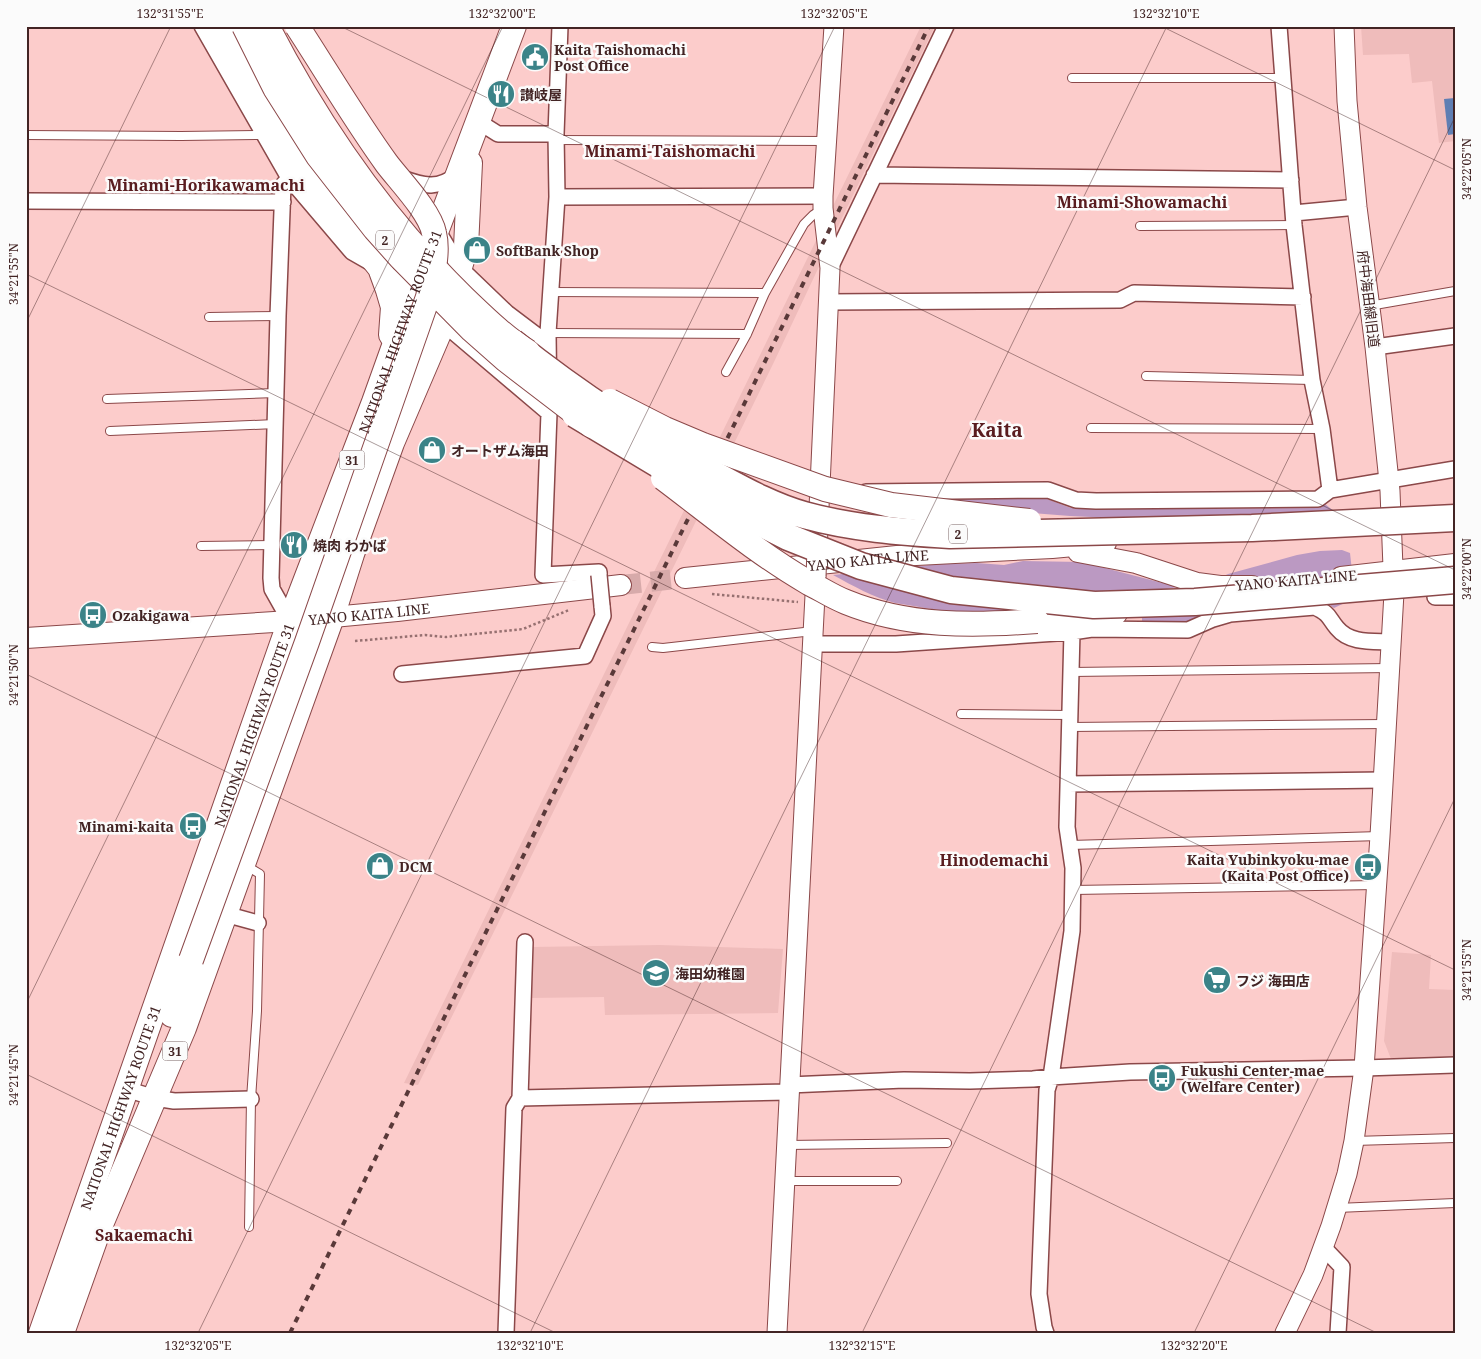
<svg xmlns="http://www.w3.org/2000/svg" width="1481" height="1359" font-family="'Noto Serif','Noto Sans JP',serif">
  <rect width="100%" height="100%" fill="#fccccb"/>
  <path fill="#efbcbb" d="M921,26H935L841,220L774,362L572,774L418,1085L404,1083Z
    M1361,26H1455V141L1439,143L1432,81L1412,83L1409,54L1363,55Z
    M660,945L783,949L778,1013L605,1015L604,997L529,998L532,947Z
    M1392,952L1431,955L1429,989L1455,990V1058L1391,1059L1384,1041Z"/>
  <path fill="#bb99c2" d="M1035,498L1047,499L1071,508L1087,509L1318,508L1325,504L1335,512L1156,520L1070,516L1007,511L940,499Z
    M1342,550L1350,553L1355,598L1334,608L1324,601L1212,610L1188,622L1142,621V618L1165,607L1193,590L1228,574L1297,555L1320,551Z
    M1023,561L1082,562L1178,587C1095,601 1010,621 925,608C916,606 905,605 895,603C873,597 853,586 833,575L940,564L977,563L1004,565Z"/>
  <path fill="#5f7eb3" d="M1455,98V134L1448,135L1444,99Z"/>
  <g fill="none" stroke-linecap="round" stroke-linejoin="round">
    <path stroke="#d7aaaa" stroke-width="20" stroke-dasharray="20 10" stroke-linecap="butt" d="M621,585L685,578"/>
    <defs>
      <path id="service" d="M1072,78H1283
        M26,135L181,136L264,135
        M556,140L827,141
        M1140,226L1294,225
        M551,292L765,293
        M1369,306L1455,291
        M209,317L278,316
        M548,333L747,334
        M726,372L747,334L765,293L796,238L804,224L813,215L822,209
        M1146,376L1312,380
        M107,399L276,393
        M1091,428L1322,429
        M110,431L275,424
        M201,546L272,545
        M652,647L663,648L813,631
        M1071,672L1390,668
        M961,714L1070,715
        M1070,727L1386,724
        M1070,845L1380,836
        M245,865L260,874L257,1011L251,1099L249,1227
        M1073,890L1376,885
        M1354,1141L1455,1138
        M787,1145L947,1143
        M785,1181H897
        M1337,1208L1455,1203"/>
      <path id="minor" d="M202,26L289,178L352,252L380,268L418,298
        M560,26L556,134L557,197L548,333L549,413L543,575L599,572V575
        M1279,26L1294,225L1312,380L1322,429L1330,490
        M479,122L498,134H556
        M874,175L1291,180
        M289,178L283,185L278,316L271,578L272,589L290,621
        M402,178C425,187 438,189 459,174
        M557,197L823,196
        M26,201L283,202
        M1294,213L1357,207
        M437,230L460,268L507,313L548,344
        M830,268L946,26
        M828,302L1120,300L1134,293L1303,297
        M437,318L549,413
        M1375,347L1455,336
        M866,492L1048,490L1076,500L1096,501L1318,499L1330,490L1455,469
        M1435,597H1455
        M812,644H896L1072,632L1092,629L1188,630L1213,619L1230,614L1315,607C1331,615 1327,616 1337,628C1350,644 1373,641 1392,642
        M402,674L585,656L603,616L602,606
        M1068,784L1383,780
        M225,914L258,923
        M789,1085L904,1080L970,1081L1033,1079L1051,1077L1130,1072L1364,1068L1455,1065
        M126,1089L155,1098L174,1101L251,1099
        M520,1098L525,942
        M1323,1247L1342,1267L1338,1333
        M506,1333L514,1108L520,1098L789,1092
        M1046,1333L1044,1327L1039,1294L1047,1090L1051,1077L1072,931L1073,868L1067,827L1072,632"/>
      <path id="tertiary" d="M817,551L830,268L823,208V196L834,26
        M777,1333L816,576
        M1285,1333L1313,1275L1331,1226L1347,1174L1354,1141L1364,1068L1380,836L1394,593L1390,491L1375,347L1357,207L1347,101L1344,26"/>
      <g id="secondary">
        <path d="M1078,552L1136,563L1197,583L1220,586H1252"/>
        <path d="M1341,577L1455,564"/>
        <path id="s1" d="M685,578L897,556L1052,548L1106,543"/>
        <path id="s2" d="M26,638L290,621L397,611L621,585"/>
      </g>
      <g id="trunk">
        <path d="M219,26L260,100L307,176L380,268L388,290L393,307L391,335"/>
        <path d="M1037,621L1115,613"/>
        <path d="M172,1015L191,960"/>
        <path id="s3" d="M41,1333L290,621L374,402L413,293L514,26"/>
        <path d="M62,1333L99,1229L184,1028L332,617L352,554L392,443L443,324L466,247L470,163"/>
      </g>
    </defs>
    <use href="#service" stroke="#8b4849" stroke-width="10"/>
    <use href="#minor" stroke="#8b4849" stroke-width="18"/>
    <use href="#tertiary" stroke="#8b4849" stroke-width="21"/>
    <use href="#secondary" stroke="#8b4849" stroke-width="22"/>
    <use href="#trunk" stroke="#8b4849" stroke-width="26"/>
    <path stroke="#967070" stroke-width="2.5" stroke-dasharray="2.5 2.5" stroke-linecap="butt" d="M712,594L798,602
      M355,641L425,635L446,637L523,629L569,610"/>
    <use href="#service" stroke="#fff" stroke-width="8"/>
    <use href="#minor" stroke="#fff" stroke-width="15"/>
    <use href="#tertiary" stroke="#fff" stroke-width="19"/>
    <use href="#secondary" stroke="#fff" stroke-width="20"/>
    <use href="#trunk" stroke="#fff" stroke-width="24"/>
    <path stroke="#593939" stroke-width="4" stroke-dasharray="6 6" stroke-linecap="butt" d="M290,1333L929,26"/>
    <defs>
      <path id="minor-bridge" d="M599,575L602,606"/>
      <path id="tertiary-bridge" d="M816,576L817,551"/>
      <path id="trunk-bridge" d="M244,26L275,88L318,156L375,229L400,257L472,330L506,360L592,426
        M267,26C318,125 384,220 464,298C484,317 504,337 528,352
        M610,401L665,429L703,445L825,489L891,505L1029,521
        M663,478C711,514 757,553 809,583C821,589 833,597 846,602C907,627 973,626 1037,621
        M191,960L307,642L428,297C432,277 439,253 434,233C430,212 400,181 387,164C355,120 327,72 297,26"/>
      <path id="motorway-bridge" d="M512,342C577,394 647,440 721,478C747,492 775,507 804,515C851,528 901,532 950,535L1252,528L1455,518
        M575,414L733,509L788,537L861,566L951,590L1094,605L1195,602L1455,580"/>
    </defs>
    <use href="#minor-bridge" stroke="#8b4849" stroke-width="18" stroke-linecap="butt"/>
    <use href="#tertiary-bridge" stroke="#8b4849" stroke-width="21" stroke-linecap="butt"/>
    <use href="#trunk-bridge" stroke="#8b4849" stroke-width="26" stroke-linecap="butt"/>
    <use href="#motorway-bridge" stroke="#8b4849" stroke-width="29" stroke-linecap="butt"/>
    <use href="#minor-bridge" stroke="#fff" stroke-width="15"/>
    <use href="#tertiary-bridge" stroke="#fff" stroke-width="19"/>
    <use href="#trunk-bridge" stroke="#fff" stroke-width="24"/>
    <use href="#motorway-bridge" stroke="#fff" stroke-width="26"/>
  </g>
  <path fill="none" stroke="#422424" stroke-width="1" stroke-opacity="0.45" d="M340,26L1455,570M1161,26L1455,170M26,274L1455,970M26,323L171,26M26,674L1377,1333M26,1004L503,26M26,1074L556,1333M198,1333L835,26M530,1333L1167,26M862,1333L1455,117M1194,1333L1455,798"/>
  <defs>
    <symbol id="civic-disc" viewBox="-11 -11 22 22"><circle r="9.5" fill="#3b8388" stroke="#fbfbfb"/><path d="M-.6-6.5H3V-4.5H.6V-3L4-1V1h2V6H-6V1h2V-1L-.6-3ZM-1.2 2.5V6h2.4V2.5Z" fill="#fff"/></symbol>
    <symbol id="restaurant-disc" viewBox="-11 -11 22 22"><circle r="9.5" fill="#3b8388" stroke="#fbfbfb"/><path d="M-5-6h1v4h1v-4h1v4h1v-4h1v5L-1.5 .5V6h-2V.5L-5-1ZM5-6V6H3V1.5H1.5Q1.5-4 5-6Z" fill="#fff"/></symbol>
    <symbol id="shop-disc" viewBox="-11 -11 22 22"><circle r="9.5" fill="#3b8388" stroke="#fbfbfb"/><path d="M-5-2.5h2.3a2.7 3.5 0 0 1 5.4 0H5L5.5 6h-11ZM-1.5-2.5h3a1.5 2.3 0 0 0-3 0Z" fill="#fff"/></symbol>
    <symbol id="bus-disc" viewBox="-11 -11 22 22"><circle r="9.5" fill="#3b8388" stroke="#fbfbfb"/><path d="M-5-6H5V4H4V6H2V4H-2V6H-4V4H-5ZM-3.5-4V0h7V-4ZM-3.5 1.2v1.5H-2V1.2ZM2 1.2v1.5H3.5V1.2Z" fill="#fff"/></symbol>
    <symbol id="school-disc" viewBox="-11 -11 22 22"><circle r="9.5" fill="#3b8388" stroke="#fbfbfb"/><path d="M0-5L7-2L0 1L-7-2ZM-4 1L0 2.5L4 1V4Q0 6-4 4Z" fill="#fff"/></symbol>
    <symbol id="supermarket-disc" viewBox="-11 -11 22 22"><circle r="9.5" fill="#3b8388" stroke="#fbfbfb"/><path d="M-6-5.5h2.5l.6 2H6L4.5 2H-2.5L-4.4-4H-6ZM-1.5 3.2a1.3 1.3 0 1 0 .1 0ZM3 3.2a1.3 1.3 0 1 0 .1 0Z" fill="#fff"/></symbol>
  </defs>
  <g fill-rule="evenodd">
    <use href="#civic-disc" x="519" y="41" width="32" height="32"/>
    <use href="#restaurant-disc" x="485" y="78" width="32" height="32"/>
    <use href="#shop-disc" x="461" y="234" width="32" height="32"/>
    <use href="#shop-disc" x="416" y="434" width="32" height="32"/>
    <use href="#restaurant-disc" x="278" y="529" width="32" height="32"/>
    <use href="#bus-disc" x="77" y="599" width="32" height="32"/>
    <use href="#bus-disc" x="177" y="810" width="32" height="32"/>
    <use href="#shop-disc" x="364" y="850" width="32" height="32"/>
    <use href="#bus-disc" x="1352" y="851" width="32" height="32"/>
    <use href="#school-disc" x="640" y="957" width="32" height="32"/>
    <use href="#supermarket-disc" x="1201" y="964" width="32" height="32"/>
    <use href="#bus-disc" x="1146" y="1062" width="32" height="32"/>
  </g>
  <g text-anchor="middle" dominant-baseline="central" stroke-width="5" stroke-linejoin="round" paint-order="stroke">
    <g fill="#fbfbfb" stroke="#7a6464" stroke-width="1">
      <rect x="376" y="230.5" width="18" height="19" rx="4"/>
      <rect x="339.5" y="450.5" width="25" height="19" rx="4"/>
      <rect x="949" y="524.5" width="18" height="19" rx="4"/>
      <rect x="162.5" y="1041.5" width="25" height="19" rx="4"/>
    </g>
    <g font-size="12" font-weight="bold" fill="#422424">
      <text x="385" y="240">2</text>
      <text x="352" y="460">31</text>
      <text x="958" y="534">2</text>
      <text x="175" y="1051">31</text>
    </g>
    <g font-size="14" font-weight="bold" fill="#422424" stroke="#fbfbfb" text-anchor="start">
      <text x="554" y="49">Kaita Taishomachi<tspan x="554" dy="16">Post Office</tspan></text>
      <text x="520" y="94">讃岐屋</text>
      <text x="496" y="250">SoftBank Shop</text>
      <text x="451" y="450">オートザム海田</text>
      <text x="313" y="545">焼肉 わかば</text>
      <text x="112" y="615">Ozakigawa</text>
      <text x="174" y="826" text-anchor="end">Minami-kaita</text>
      <text x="1349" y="859" text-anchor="end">Kaita Yubinkyoku-mae<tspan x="1349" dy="16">(Kaita Post Office)</tspan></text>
      <text x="399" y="866">DCM</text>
      <text x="675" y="973">海田幼稚園</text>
      <text x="1236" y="980">フジ 海田店</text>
      <text x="1181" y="1070">Fukushi Center-mae<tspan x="1181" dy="16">(Welfare Center)</tspan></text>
    </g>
    <g font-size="14" fill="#422424" stroke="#fbfbfb">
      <text transform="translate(1369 299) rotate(83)">府中海田線旧道</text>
      <text stroke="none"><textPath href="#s3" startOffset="1064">NATIONAL HIGHWAY ROUTE 31</textPath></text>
      <text stroke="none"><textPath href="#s1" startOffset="184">YANO KAITA LINE</textPath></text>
      <text transform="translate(1296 580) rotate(-5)">YANO KAITA LINE</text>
      <text stroke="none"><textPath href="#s2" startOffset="344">YANO KAITA LINE</textPath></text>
      <text stroke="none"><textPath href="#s3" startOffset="644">NATIONAL HIGHWAY ROUTE 31</textPath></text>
      <text stroke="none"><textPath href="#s3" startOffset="239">NATIONAL HIGHWAY ROUTE 31</textPath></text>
    </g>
    <g font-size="16" font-weight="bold" fill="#591c1f" stroke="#fbfbfb">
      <text x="670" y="151">Minami-Taishomachi</text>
      <text x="206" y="185">Minami-Horikawamachi</text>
      <text x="1142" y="202">Minami-Showamachi</text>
      <text x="994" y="860">Hinodemachi</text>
      <text x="144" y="1235">Sakaemachi</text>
    </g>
    <g font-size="19" font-weight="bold" fill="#591c1f" stroke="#fbfbfb">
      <text x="997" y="430">Kaita</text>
    </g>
  </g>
  <rect width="1481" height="1359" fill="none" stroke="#fbfbfb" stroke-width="55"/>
  <rect x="28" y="28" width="1426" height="1304" fill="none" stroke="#422424" stroke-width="2"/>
  <g font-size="12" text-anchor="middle" fill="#422424">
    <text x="170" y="18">132°31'55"E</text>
    <text x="502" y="18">132°32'00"E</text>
    <text x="834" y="18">132°32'05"E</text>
    <text x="1166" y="18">132°32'10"E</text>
    <text transform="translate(1467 169) rotate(-90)" y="4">34°22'05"N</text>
    <text transform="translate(14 274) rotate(-90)" y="4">34°21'55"N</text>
    <text transform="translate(1467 569) rotate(-90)" y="4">34°22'00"N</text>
    <text transform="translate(14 675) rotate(-90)" y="4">34°21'50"N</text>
    <text transform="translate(1467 970) rotate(-90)" y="4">34°21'55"N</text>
    <text transform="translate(14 1075) rotate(-90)" y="4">34°21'45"N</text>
    <text x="198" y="1350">132°32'05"E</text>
    <text x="530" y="1350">132°32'10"E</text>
    <text x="862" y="1350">132°32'15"E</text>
    <text x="1194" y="1350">132°32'20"E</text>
  </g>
</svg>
